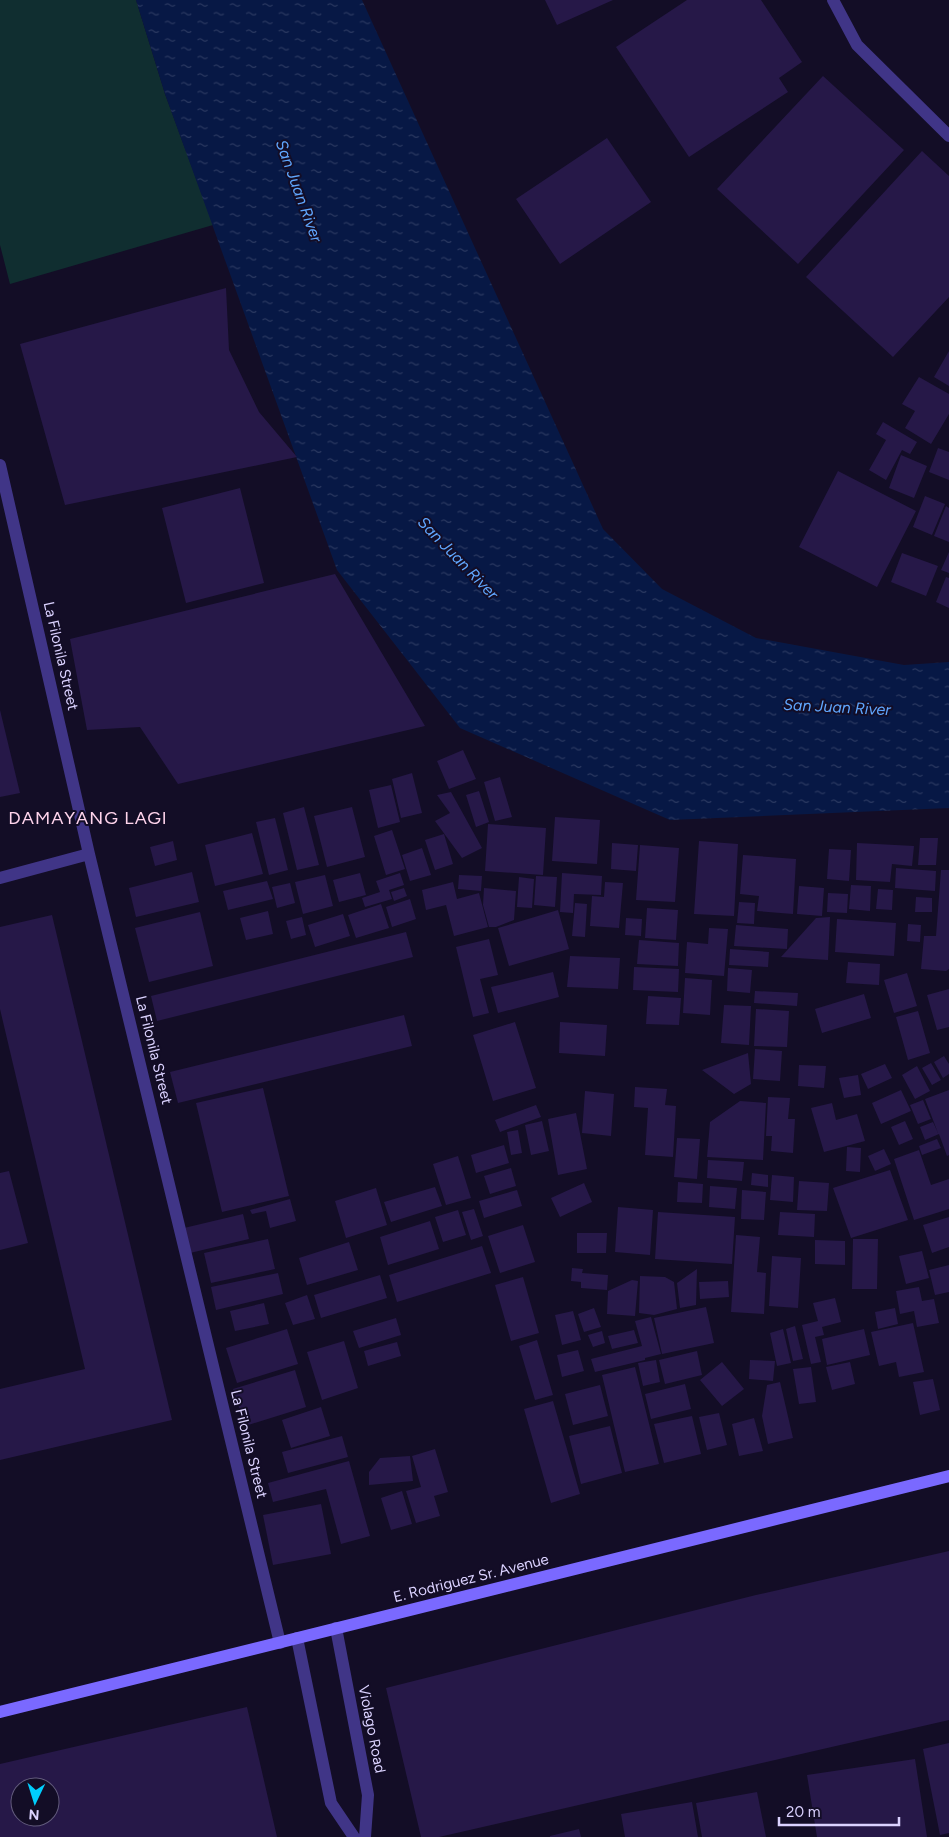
<svg xmlns="http://www.w3.org/2000/svg" width="949" height="1837" font-family="Figtree,sans-serif">
  <defs>
    <pattern id="water-ripples" width="26" height="14" patternUnits="userSpaceOnUse" patternTransform="scale(1.25)"><rect width="26" height="14" fill="#071845"/><path d="M2 4q2-2 4 0t4 0M15 11q2-2 4 0t4 0" fill="none" stroke="#2b3961"/></pattern>
  </defs>
  <rect width="100%" height="100%" fill="#130d26"/>
  <path fill="#102e30" d="M0,0H136L165,94L213,225L10,284L0,245Z"/>
  <path fill="url(#water-ripples)" d="M136,0H362L603,529L662,589L756,638L904,665L949,662V808L670,820L460,728L337,570L165,94Z"/>
  <path fill="#261848" fill-rule="evenodd" d="M545,0H613L557,25Z
    M687,0H761L802,62L779,78L788,92L689,157L616,47Z
    M823,76L904,150L798,264L717,189Z
    M607,138L651,202L560,264L516,199Z
    M922,151L949,176V297L893,357L806,277Z
    M226,288L229,350L259,412L297,457L65,505L20,344Z
    M949,351V386L934,377Z
    M919,377L949,394V414L931,444L905,428L915,411L902,404Z
    M883,422L917,442L910,454L902,450L886,480L869,470L886,440L876,434Z
    M938,448L949,452V480L929,472Z
    M901,455L927,466L914,498L889,488Z
    M838,471L916,511L877,587L799,547Z
    M240,488L264,583L186,603L162,508Z
    M925,496L945,504L932,535L913,527Z
    M946,506L949,508V542L934,536Z
    M949,552V573L941,570Z
    M902,553L938,566L926,596L891,582Z
    M335,574L425,726L178,784L140,727L87,730L70,639Z
    M946,577L949,578V608L936,602Z
    M0,710L20,793L0,797Z
    M463,750L476,779L449,789L437,761Z
    M412,773L422,813L401,818L392,779Z
    M500,777L512,817L495,821L484,782Z
    M391,785L400,822L378,828L369,790Z
    M479,791L489,822L476,827L466,795Z
    M451,792L482,848L462,858L435,821L450,813L437,795Z
    M304,807L319,865L297,870L283,813Z
    M352,807L365,857L327,867L314,816Z
    M555,817L600,820L597,864L552,861Z
    M275,818L288,870L269,875L256,822Z
    M488,824L546,828L543,875L485,871Z
    M392,830L405,869L386,875L374,836Z
    M252,833L263,874L215,886L205,845Z
    M444,834L453,864L435,870L425,840Z
    M920,838H938L936,865H918Z
    M173,841L177,860L155,866L150,847Z
    M699,841L738,844L734,916L694,914Z
    M612,843L638,845L636,871L611,869Z
    M857,843L914,846L912,866L892,864L890,882L856,880Z
    M640,845L679,848L675,902L636,900Z
    M422,848L431,875L410,881L402,855Z
    M829,849L851,850L849,881L827,879Z
    M743,855L796,859L793,914L757,911L759,896L740,894Z
    M896,868L936,871L935,891L895,888Z
    M941,870H949V969L946,971L921,969L924,936H936Z
    M192,872L199,902L136,917L129,888Z
    M360,873L366,895L339,902L333,880Z
    M400,873L404,885L389,890L392,899L365,907L362,898L380,892L376,881Z
    M562,873L602,876L601,895L574,894L573,913L560,912Z
    M325,875L333,906L303,914L295,882Z
    M459,875L482,876L481,891L458,889Z
    M536,876L557,877L555,907L534,905Z
    M519,877L534,879L532,908L517,907Z
    M267,881L273,899L228,910L223,891Z
    M453,882L457,899L479,893L488,927L454,936L446,905L426,910L422,890Z
    M605,882L623,883L619,928L590,926L592,896L604,897Z
    M290,883L295,903L277,908L272,887Z
    M851,885L871,886L870,911L849,909Z
    M799,886L824,888L822,916L797,914Z
    M404,888L407,896L394,901L391,892Z
    M484,888L516,891L514,920L496,927H489L483,905Z
    M878,889L893,890L892,910L876,909Z
    M828,893L848,894L847,913L827,912Z
    M916,897L932,898V912H915Z
    M410,899L416,919L392,927L386,907Z
    M739,902L755,903L754,924L737,923Z
    M575,903L587,904L585,937L572,936Z
    M381,904L389,928L356,938L348,915Z
    M647,908L678,910L676,940L645,938Z
    M558,910L569,949L509,966L498,928Z
    M268,911L273,934L246,940L240,918Z
    M200,912L213,966L149,982L135,928Z
    M343,914L350,936L315,947L308,925Z
    M52,915L172,1420L0,1460V1389L85,1369L0,1009V927Z
    M302,917L306,935L291,939L286,921Z
    M830,917L828,960L781,957L816,918Z
    M626,918L642,919L641,936L625,935Z
    M837,919L896,923L894,956L835,952Z
    M908,924L921,925L920,942L907,941Z
    M736,925L788,929L787,949L734,946Z
    M709,928L728,929L724,976L685,973L687,942L708,944Z
    M406,932L413,957L157,1021L151,996Z
    M489,939L498,975L480,979L489,1013L473,1017L456,947Z
    M639,940L679,943L678,966L637,964Z
    M730,949L769,952L768,967L729,965Z
    M570,956L620,958L618,989L567,987Z
    M848,962L880,964L879,985L846,983Z
    M634,967L679,969L678,992L633,990Z
    M728,968L752,970L750,993L727,991Z
    M553,972L559,997L498,1013L491,987Z
    M907,973L917,1006L894,1013L884,980Z
    M685,978L712,980L710,1015L683,1013Z
    M949,989V1027L937,1030L927,995Z
    M755,991L798,993L797,1006L754,1003Z
    M864,994L871,1018L822,1033L815,1009Z
    M648,996L681,998L679,1025L646,1024Z
    M724,1005L751,1006L749,1045L721,1043Z
    M756,1009L789,1011L787,1047L754,1046Z
    M918,1011L930,1053L908,1060L896,1017Z
    M404,1015L412,1046L178,1103L170,1072Z
    M515,1022L536,1088L493,1101L473,1035Z
    M560,1022L607,1025L605,1056L559,1053Z
    M755,1049L782,1051L780,1081L753,1079Z
    M748,1053L751,1084L734,1094L702,1070Z
    M944,1056L949,1064V1074L943,1078L934,1062Z
    M931,1063L941,1080L932,1085L922,1068Z
    M885,1064L892,1078L868,1089L861,1074Z
    M799,1065L826,1066L824,1088L798,1086Z
    M917,1066L930,1091L915,1099L902,1075Z
    M858,1075L861,1095L844,1098L839,1078Z
    M635,1087L667,1089L665,1105L676,1106L673,1157L645,1155L648,1108L634,1107Z
    M263,1088L289,1196L222,1212L196,1103Z
    M901,1090L911,1111L881,1124L872,1103Z
    M949,1090V1155L947,1156L939,1134L925,1140L920,1127L933,1122L938,1133L925,1099Z
    M585,1091L614,1094L611,1136L582,1133Z
    M768,1097L790,1098L788,1119H795L793,1153L771,1151L772,1136H766Z
    M923,1100L931,1119L918,1124L910,1105Z
    M740,1101L766,1103L763,1160L707,1157L710,1122Z
    M832,1103L836,1120L857,1114L865,1141L824,1152L811,1108Z
    M536,1105L541,1117L500,1132L495,1120Z
    M576,1113L587,1169L558,1175L548,1119Z
    M542,1121L549,1151L531,1155L525,1125Z
    M905,1121L913,1139L899,1145L891,1127Z
    M518,1130L522,1153L511,1155L507,1132Z
    M677,1138L700,1139L697,1179L674,1177Z
    M937,1139L941,1148L922,1155L919,1146Z
    M504,1145L509,1163L476,1173L471,1155Z
    M847,1147L861,1148L860,1172L846,1171Z
    M884,1149L891,1164L875,1171L868,1156Z
    M919,1150L931,1185L949,1179V1209L914,1220L894,1159Z
    M458,1156L471,1198L446,1205L433,1164Z
    M708,1160L744,1162L742,1181L707,1178Z
    M511,1168L516,1186L490,1194L484,1176Z
    M890,1170L908,1220L851,1238L833,1188Z
    M9,1171L28,1243L0,1250V1173Z
    M752,1173L768,1175V1187L751,1185Z
    M772,1175L794,1177L793,1202L770,1200Z
    M799,1181L829,1183L827,1211L797,1210Z
    M678,1182L703,1184L702,1203L677,1202Z
    M584,1183L592,1202L560,1217L551,1198Z
    M710,1186L737,1188L735,1209L709,1207Z
    M435,1187L442,1206L391,1222L384,1202Z
    M376,1188L387,1225L346,1238L335,1201Z
    M517,1190L522,1206L484,1218L479,1201Z
    M742,1190L766,1192L764,1220L741,1219Z
    M290,1199L296,1221L270,1228L266,1211L252,1214L250,1210Z
    M618,1207L653,1210L650,1255L615,1252Z
    M474,1209L483,1236L471,1240L462,1212Z
    M458,1210L466,1235L443,1242L435,1217Z
    M658,1212L735,1217L732,1264L655,1259Z
    M780,1212L815,1214L814,1237L778,1235Z
    M243,1214L249,1239L190,1253L184,1228Z
    M949,1217V1247L932,1253L923,1225Z
    M430,1221L439,1249L388,1265L380,1237Z
    M523,1225L535,1262L500,1273L488,1236Z
    M577,1233H607L606,1253H577Z
    M736,1235L760,1237L757,1272L766,1273L764,1314L731,1312Z
    M268,1239L275,1269L211,1283L204,1253Z
    M853,1239H878L877,1289H852Z
    M815,1240L845,1241V1265L815,1264Z
    M349,1242L358,1270L307,1285L299,1258Z
    M482,1246L491,1273L397,1302L389,1275Z
    M922,1251L929,1278L906,1284L899,1256Z
    M772,1256L801,1258L798,1308L769,1306Z
    M949,1265V1292L935,1295L929,1270Z
    M572,1268L583,1269L582,1273L608,1275L607,1290L581,1288V1282L571,1281Z
    M697,1269L696,1305L680,1308L677,1283Z
    M278,1273L283,1294L216,1310L211,1287Z
    M380,1275L387,1298L321,1318L314,1295Z
    M640,1276L665,1277L674,1282L677,1309L654,1315L639,1313Z
    M523,1277L539,1333L511,1341L495,1285Z
    M632,1280L638,1281L635,1316L607,1314L608,1291Z
    M728,1281L729,1297L700,1299L699,1282Z
    M919,1287L922,1301L934,1299L939,1323L917,1327L914,1311L900,1314L896,1291Z
    M307,1295L315,1319L293,1325L285,1303Z
    M835,1298L841,1322L822,1327L824,1335L815,1337L821,1362L811,1364L802,1325L818,1321L813,1303Z
    M264,1303L269,1324L235,1331L230,1311Z
    M706,1307L714,1343L662,1354L654,1318Z
    M594,1308L601,1327L584,1332L578,1314Z
    M895,1308L898,1324L878,1329L875,1312Z
    M573,1311L581,1340L562,1345L555,1315Z
    M651,1317L661,1354L645,1358V1360L595,1372L591,1359L642,1346L635,1321Z
    M396,1318L401,1335L359,1348L353,1331Z
    M913,1323L924,1372L899,1377L896,1362L879,1366L871,1332Z
    M795,1326L803,1359L793,1361L786,1329Z
    M287,1329L298,1364L237,1383L226,1348Z
    M783,1329L791,1363L777,1366L770,1333Z
    M864,1329L870,1355L827,1365L822,1339Z
    M634,1330L638,1343L612,1349L608,1336Z
    M602,1331L605,1343L593,1347L588,1335Z
    M537,1340L553,1395L535,1400L519,1346Z
    M344,1341L358,1388L322,1400L307,1352Z
    M397,1342L401,1356L368,1366L364,1351Z
    M578,1350L584,1371L562,1377L557,1355Z
    M697,1351L702,1375L665,1384L659,1360Z
    M656,1360L660,1382L643,1386L638,1363Z
    M750,1360L775,1361L773,1381L749,1379Z
    M722,1362L744,1389L722,1406L700,1380Z
    M850,1362L855,1384L832,1390L826,1367Z
    M635,1367L659,1464L625,1472L602,1375Z
    M811,1367L816,1402L799,1404L793,1369Z
    M295,1370L306,1407L245,1426L233,1389Z
    M933,1379L940,1410L920,1415L913,1382Z
    M780,1382L793,1438L768,1444L762,1416L767,1385Z
    M685,1384L691,1409L651,1419L645,1394Z
    M600,1385L608,1416L573,1425L565,1394Z
    M553,1401L580,1494L551,1503L524,1409Z
    M321,1407L330,1436L291,1448L282,1420Z
    M719,1413L727,1445L707,1450L699,1417Z
    M692,1416L701,1454L664,1463L654,1424Z
    M754,1418L763,1451L739,1456L732,1424Z
    M610,1426L622,1473L581,1484L569,1436Z
    M342,1436L348,1457L288,1473L282,1452Z
    M435,1449L448,1492L434,1496L440,1516L416,1523L406,1491L421,1487L412,1456Z
    M410,1456L413,1481L369,1485V1472L380,1458Z
    M349,1461L370,1536L341,1544L326,1489L273,1502L268,1483Z
    M402,1491L412,1524L391,1530L381,1498Z
    M321,1504L331,1554L273,1565L263,1515Z
    M949,1551V1720L439,1837H421L386,1688L756,1595Z
    M247,1707L277,1837H0V1764ZM20,1787H50V1817H20Z
    M949,1743V1833L940,1835L923,1749Z
    M915,1759L927,1837H817L807,1775Z
    M757,1792L766,1837H702L696,1803Z
    M692,1802L698,1837H625L621,1814Z
    M579,1829L581,1837H550V1836Z"/>
  <g fill="none" stroke-linecap="round" stroke-linejoin="round">
    <path stroke="#403587" stroke-width="12" d="M833,0L857,45L949,136
      M0,465L89,854L280,1643
      M0,878L89,854
      M336,1628L368,1795L365,1837
      M297,1638L331,1803L354,1837"/>
    <path stroke="#7a69ff" stroke-width="12" d="M0,1712L949,1476"/>
  </g>
  <g text-anchor="middle" dominant-baseline="central" stroke-width="4" stroke-linejoin="round" paint-order="stroke">
    <g font-size="15" fill="#dbd2ff" stroke="#130d26">
      <text transform="translate(61 656) rotate(77)">La Filonila Street</text>
      <text transform="translate(154 1050) rotate(76)">La Filonila Street</text>
      <text transform="translate(249 1444) rotate(76)">La Filonila Street</text>
      <text transform="translate(471 1578) rotate(-14)">E. Rodriguez Sr. Avenue</text>
      <text transform="translate(372 1729) rotate(79)">Violago Road</text>
    </g>
    <g font-size="16" font-style="italic" fill="#60a7ff" stroke="#130d26">
      <text transform="translate(299 191) rotate(70)">San Juan River</text>
      <text transform="translate(458 558) rotate(46)">San Juan River</text>
      <text transform="translate(837 707) rotate(3)">San Juan River</text>
    </g>
    <g font-size="18" letter-spacing="1" fill="#ffd4ec" stroke="#130d26">
      <text x="88" y="818">DAMAYANG LAGI</text>
    </g>
  </g>
  <g transform="translate(35 1802) rotate(184)"><circle r="24" fill="#130d26" stroke="#635c7d"/>
  <path d="M0-4L9 19L0 12L-9 19Z" fill="#00cefd"/>
  <text y="-8" font-size="14" font-weight="bold" text-anchor="middle" fill="#dbd2ff">N</text>
  </g>
  <path d="M779 1817v8h120v-8" fill="none" stroke="#dbd2ff" stroke-width="2.5"/>
  <text x="786" y="1817" font-size="15" fill="#dbd2ff" stroke="#130d26" stroke-width="4" paint-order="stroke">20 m</text>
</svg>
